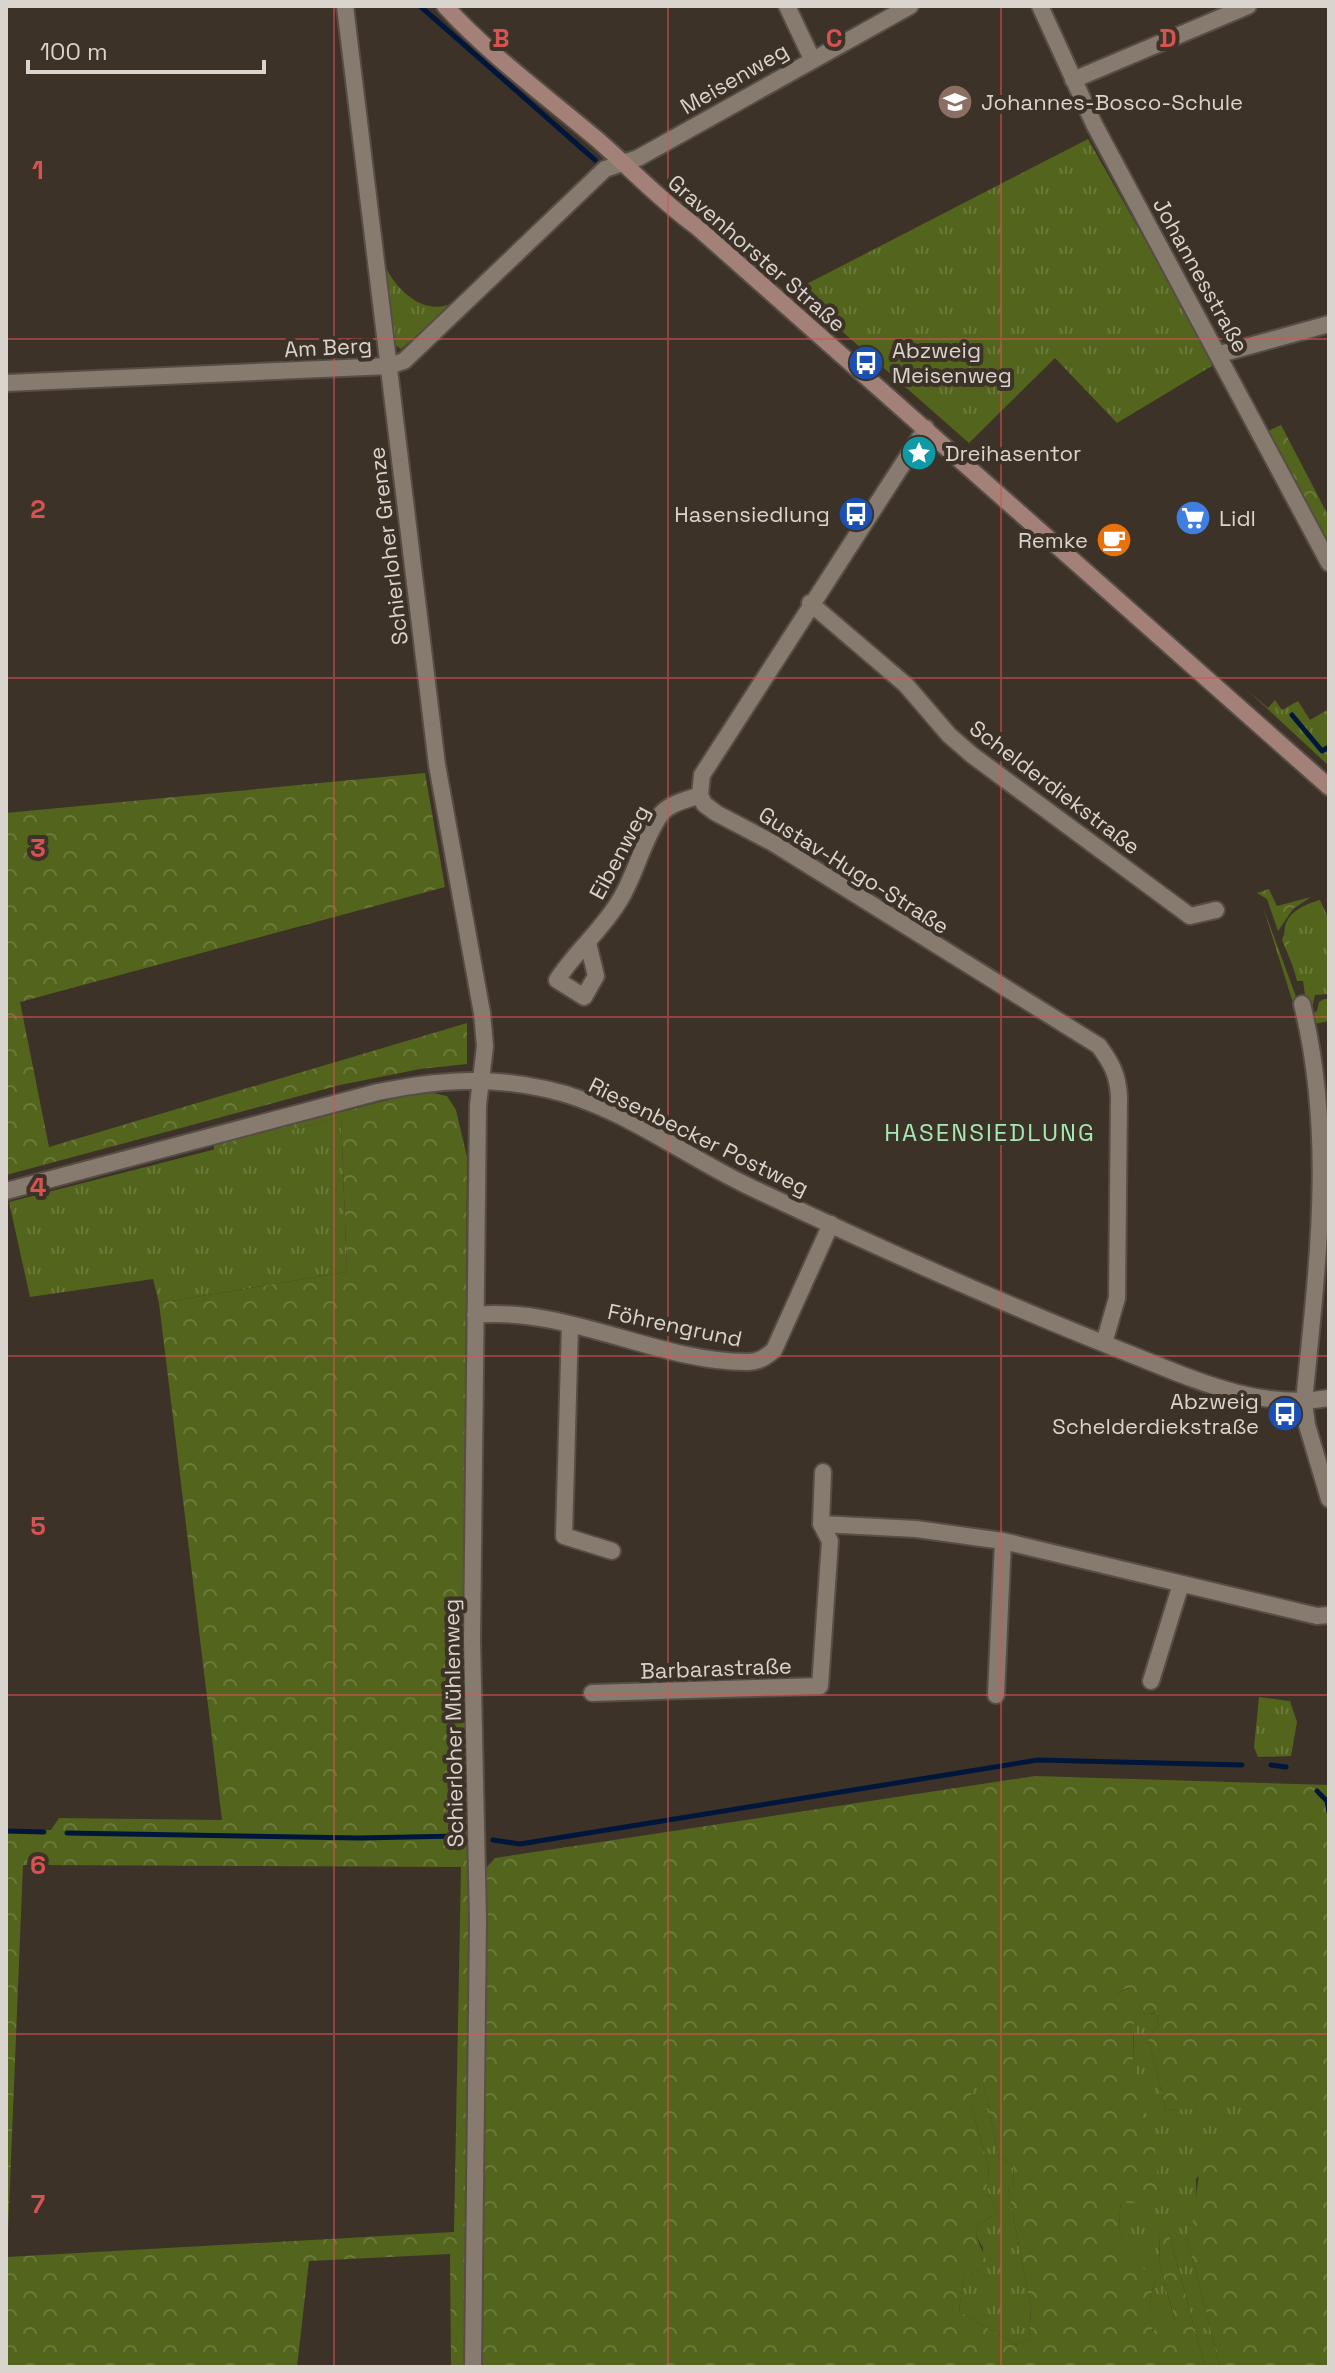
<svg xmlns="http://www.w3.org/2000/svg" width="1335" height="2373" font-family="'Space Grotesk',sans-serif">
  <defs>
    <pattern id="grass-tufts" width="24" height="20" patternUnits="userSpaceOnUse" patternTransform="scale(2)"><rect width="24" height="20" fill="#53651c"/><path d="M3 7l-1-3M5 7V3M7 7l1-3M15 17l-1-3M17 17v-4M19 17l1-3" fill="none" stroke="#6b7a3c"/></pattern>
    <pattern id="forest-crowns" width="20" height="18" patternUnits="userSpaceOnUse" patternTransform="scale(2)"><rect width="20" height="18" fill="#53651c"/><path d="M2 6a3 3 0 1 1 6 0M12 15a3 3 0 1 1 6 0" fill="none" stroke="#6b7a3c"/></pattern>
  </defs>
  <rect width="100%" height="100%" fill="#3c3228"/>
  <path fill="url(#grass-tufts)" d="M1088,139L1215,364L1117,423L1055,358L969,443L795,290Z
    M384,264C397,292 427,320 458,300L401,349L394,344Z
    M1245,688L1268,708L1275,700L1282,710L1298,701L1310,720L1329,709V766Z
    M1320,900L1329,920V994L1315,995L1312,1007L1307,1008L1303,981H1297C1289,946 1264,916 1320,900Z
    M1263,907L1299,1005L1294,1006Z
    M1324,999H1329V1021L1314,1024L1310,1014L1317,1011L1319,1002Z
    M341,1117L347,1272L159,1303L153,1279L30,1297L9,1202Z
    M1259,1697L1290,1701L1297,1722L1291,1756L1258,1757L1254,1747Z
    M1129,1988L1145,2014L1158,2013L1157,2027L1148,2037L1166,2110L1244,2105V2130L1196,2179L1197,2218L1187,2238L1220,2367H1205L1169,2233L1159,2234L1160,2266L1175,2321L1151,2331L1150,2298L1155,2280C1126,2253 1115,2245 1121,2203H1146L1159,2192L1133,2063L1134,2033L1117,1993Z
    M970,2077H982L999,2157L1013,2165L1014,2184L1008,2188L1031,2308L1029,2339L1016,2345L959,2311L964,2275L981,2270L983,2248L976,2236L978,2225L997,2213L987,2190L989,2168L971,2105Z"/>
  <path fill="url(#forest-crowns)" fill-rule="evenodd" d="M1281,425L1329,517V551L1268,431Z
    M425,773L445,887L20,1002L49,1147L467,1023V1064L420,1069L340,1085L6,1175V813Z
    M1269,889L1277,906L1311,897L1293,909L1278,931L1267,899L1257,893Z
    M1291,917L1294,919L1287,935L1297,966L1295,971L1282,940Z
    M424,1091L447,1096L456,1110L467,1157L464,1613L467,1832L472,1862L467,2367H451L450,2254L309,2261L297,2367H6V1830H51L59,1818L222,1820L159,1303L347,1272L341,1117L214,1150V1144ZM23,1865L461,1867L454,2232L7,2257Z
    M1035,1776L1329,1785V2367H1220L1187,2238C1207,2195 1181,2145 1244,2130V2106L1166,2110L1148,2037L1157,2027L1158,2013L1145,2014L1128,1988L1117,1993L1134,2013L1133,2063L1155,2147L1159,2193L1146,2203H1121C1115,2245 1127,2253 1155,2280L1150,2298L1152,2331L1175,2320L1160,2266L1159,2233H1169L1205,2367H481L486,1868L495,1858ZM971,2077L982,2078L999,2157L1013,2165L1014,2184L1008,2188L1031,2308L1029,2339L1016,2345L959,2311L964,2275L981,2270L987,2262L976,2236L978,2225L997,2213L987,2190L989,2168L971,2105Z"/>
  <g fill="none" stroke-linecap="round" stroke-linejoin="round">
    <path stroke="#00173b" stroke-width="5" d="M420,6L595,160
      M1292,715L1322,751L1329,747
      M1271,1765L1286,1767
      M1317,1791L1327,1801L1329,1812
      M6,1831L44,1832
      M67,1833L359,1838L460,1836
      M493,1840L520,1844L1038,1760L1242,1765"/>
    <defs>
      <path id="minor" d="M345,6L437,765L482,1013L485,1046L478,1105L472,1640L478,1920L473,2367
        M787,6L812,59
        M1040,6L1094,124L1329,563
        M1073,80L1248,6
        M1220,354L1329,324
        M6,383L389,366L404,361L605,169L638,158L910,6
        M926,428L702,775L700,795L704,804L716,813L773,843L1099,1046C1112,1064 1118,1075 1119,1097L1117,1298L1104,1343
        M810,603L906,685L949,735L972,755L1190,916L1216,910
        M588,943L596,976L584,997L557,980C575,952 600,932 618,903C636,876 642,840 661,814C670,803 687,800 700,795
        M1302,1004C1335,1137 1317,1267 1304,1402L1307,1425L1329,1499
        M475,1315C568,1306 657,1362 747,1362C759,1362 766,1357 774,1350L831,1224
        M570,1325L564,1536L612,1551
        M823,1472L821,1524L916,1529L1003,1541L1317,1616L1329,1615
        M1151,1681L1181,1584
        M592,1693L820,1686L830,1541L821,1524
        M996,1695L1003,1541"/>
      <path id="tertiary" d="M6,1191L378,1092C437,1080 487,1076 546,1089C620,1105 681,1154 748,1186C870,1244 994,1300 1120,1350C1187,1376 1255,1411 1329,1398"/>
      <path id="secondary" d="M445,6C491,56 547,97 599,141C632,170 661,201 697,227L1329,787"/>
    </defs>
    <use href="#minor" stroke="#564d46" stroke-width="20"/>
    <use href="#tertiary" stroke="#564d46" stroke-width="20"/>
    <use href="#secondary" stroke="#564d46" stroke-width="20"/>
    <use href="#minor" stroke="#877b70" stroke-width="16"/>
    <use href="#tertiary" stroke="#877b70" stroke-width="16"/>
    <use href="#secondary" stroke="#a38178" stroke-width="16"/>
  </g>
  <path fill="none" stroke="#d75352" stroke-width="2" stroke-opacity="0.55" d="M334,6V2367M668,6V2367M1001,6V2367M6,339H1329M6,678H1329M6,1017H1329M6,1356H1329M6,1695H1329M6,2034H1329"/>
  <defs>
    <symbol id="school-disc" viewBox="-11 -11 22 22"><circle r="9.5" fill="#8d6e63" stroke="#3c3228"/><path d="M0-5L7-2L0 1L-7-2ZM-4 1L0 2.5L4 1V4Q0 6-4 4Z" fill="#fff"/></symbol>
    <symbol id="bus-disc" viewBox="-11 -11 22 22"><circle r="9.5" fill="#1a4fb4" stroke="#3c3228"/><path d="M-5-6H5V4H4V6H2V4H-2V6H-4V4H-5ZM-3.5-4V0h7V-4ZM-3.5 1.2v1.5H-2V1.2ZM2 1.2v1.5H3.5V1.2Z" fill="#fff"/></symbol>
    <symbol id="sight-disc" viewBox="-11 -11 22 22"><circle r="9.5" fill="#0f9aa8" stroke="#3c3228"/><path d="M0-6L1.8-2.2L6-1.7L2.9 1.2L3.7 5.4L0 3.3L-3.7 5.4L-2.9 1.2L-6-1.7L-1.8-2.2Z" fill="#fff"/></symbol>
    <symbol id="supermarket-disc" viewBox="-11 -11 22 22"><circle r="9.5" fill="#3f7fe0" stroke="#3c3228"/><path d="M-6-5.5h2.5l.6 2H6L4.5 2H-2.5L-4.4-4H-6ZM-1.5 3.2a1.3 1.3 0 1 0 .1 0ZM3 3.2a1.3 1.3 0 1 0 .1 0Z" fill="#fff"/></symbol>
    <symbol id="cafe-disc" viewBox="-11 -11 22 22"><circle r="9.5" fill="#e8710a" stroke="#3c3228"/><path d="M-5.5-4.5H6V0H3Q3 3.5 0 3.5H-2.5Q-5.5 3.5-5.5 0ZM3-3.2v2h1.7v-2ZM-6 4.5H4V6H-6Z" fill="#fff"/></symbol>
  </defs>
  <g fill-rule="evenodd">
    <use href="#school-disc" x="935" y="82" width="40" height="40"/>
    <use href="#bus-disc" x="846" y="343" width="40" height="40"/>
    <use href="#sight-disc" x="899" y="433" width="40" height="40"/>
    <use href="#bus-disc" x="836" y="494" width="40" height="40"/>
    <use href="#supermarket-disc" x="1173" y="498" width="40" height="40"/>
    <use href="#cafe-disc" x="1094" y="520" width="40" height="40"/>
    <use href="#bus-disc" x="1265" y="1394" width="40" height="40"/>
  </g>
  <g text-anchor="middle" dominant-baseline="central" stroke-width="8" stroke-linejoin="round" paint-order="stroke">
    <g font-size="22" fill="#dad4ce" stroke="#3c3228">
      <text transform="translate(734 78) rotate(-30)">Meisenweg</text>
      <text transform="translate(757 253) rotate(41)">Gravenhorster Straße</text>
      <text transform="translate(1201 275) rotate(61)">Johannesstraße</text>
      <text transform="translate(328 347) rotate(-3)">Am Berg</text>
      <text transform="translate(388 546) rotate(-97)">Schierloher Grenze</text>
      <text transform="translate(1055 787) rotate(37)">Schelderdiekstraße</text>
      <text transform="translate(619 852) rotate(-62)">Eibenweg</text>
      <text transform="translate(854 870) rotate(32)">Gustav-Hugo-Straße</text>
      <text transform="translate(699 1136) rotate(26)">Riesenbecker Postweg</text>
      <text transform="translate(675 1325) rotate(12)">Föhrengrund</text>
      <text transform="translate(716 1668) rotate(-2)">Barbarastraße</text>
      <text transform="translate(453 1723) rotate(-91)">Schierloher Mühlenweg</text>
    </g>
    <g font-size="22" fill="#dad4ce" stroke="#3c3228" text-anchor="start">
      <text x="981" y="102">Johannes-Bosco-Schule</text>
      <text x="892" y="350">Abzweig<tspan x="892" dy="25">Meisenweg</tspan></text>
      <text x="945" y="453">Dreihasentor</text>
      <text x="830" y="514" text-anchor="end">Hasensiedlung</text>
      <text x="1219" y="518">Lidl</text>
      <text x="1088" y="540" text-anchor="end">Remke</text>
      <text x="1259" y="1401" text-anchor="end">Abzweig<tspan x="1259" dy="25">Schelderdiekstraße</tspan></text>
    </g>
    <g font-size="24" letter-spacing="2" fill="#a4e9b4" stroke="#3c3228">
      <text x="990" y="1132">HASENSIEDLUNG</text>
    </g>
  </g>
  <g font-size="26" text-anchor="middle" font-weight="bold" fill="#d75352" stroke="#3c3228" stroke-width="8" stroke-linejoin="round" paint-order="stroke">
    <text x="501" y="47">B</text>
    <text x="834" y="47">C</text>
    <text x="1168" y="47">D</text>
    <text x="38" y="179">1</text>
    <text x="38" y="518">2</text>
    <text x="38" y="857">3</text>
    <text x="38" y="1196">4</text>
    <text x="38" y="1535">5</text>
    <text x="38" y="1874">6</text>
    <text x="38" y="2213">7</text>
  </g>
  <rect width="1335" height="2373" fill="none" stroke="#dad4ce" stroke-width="16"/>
  <path d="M28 60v12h236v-12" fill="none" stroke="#dad4ce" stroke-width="4"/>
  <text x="40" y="60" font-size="24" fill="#dad4ce" stroke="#3c3228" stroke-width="6" paint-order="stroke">100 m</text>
</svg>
